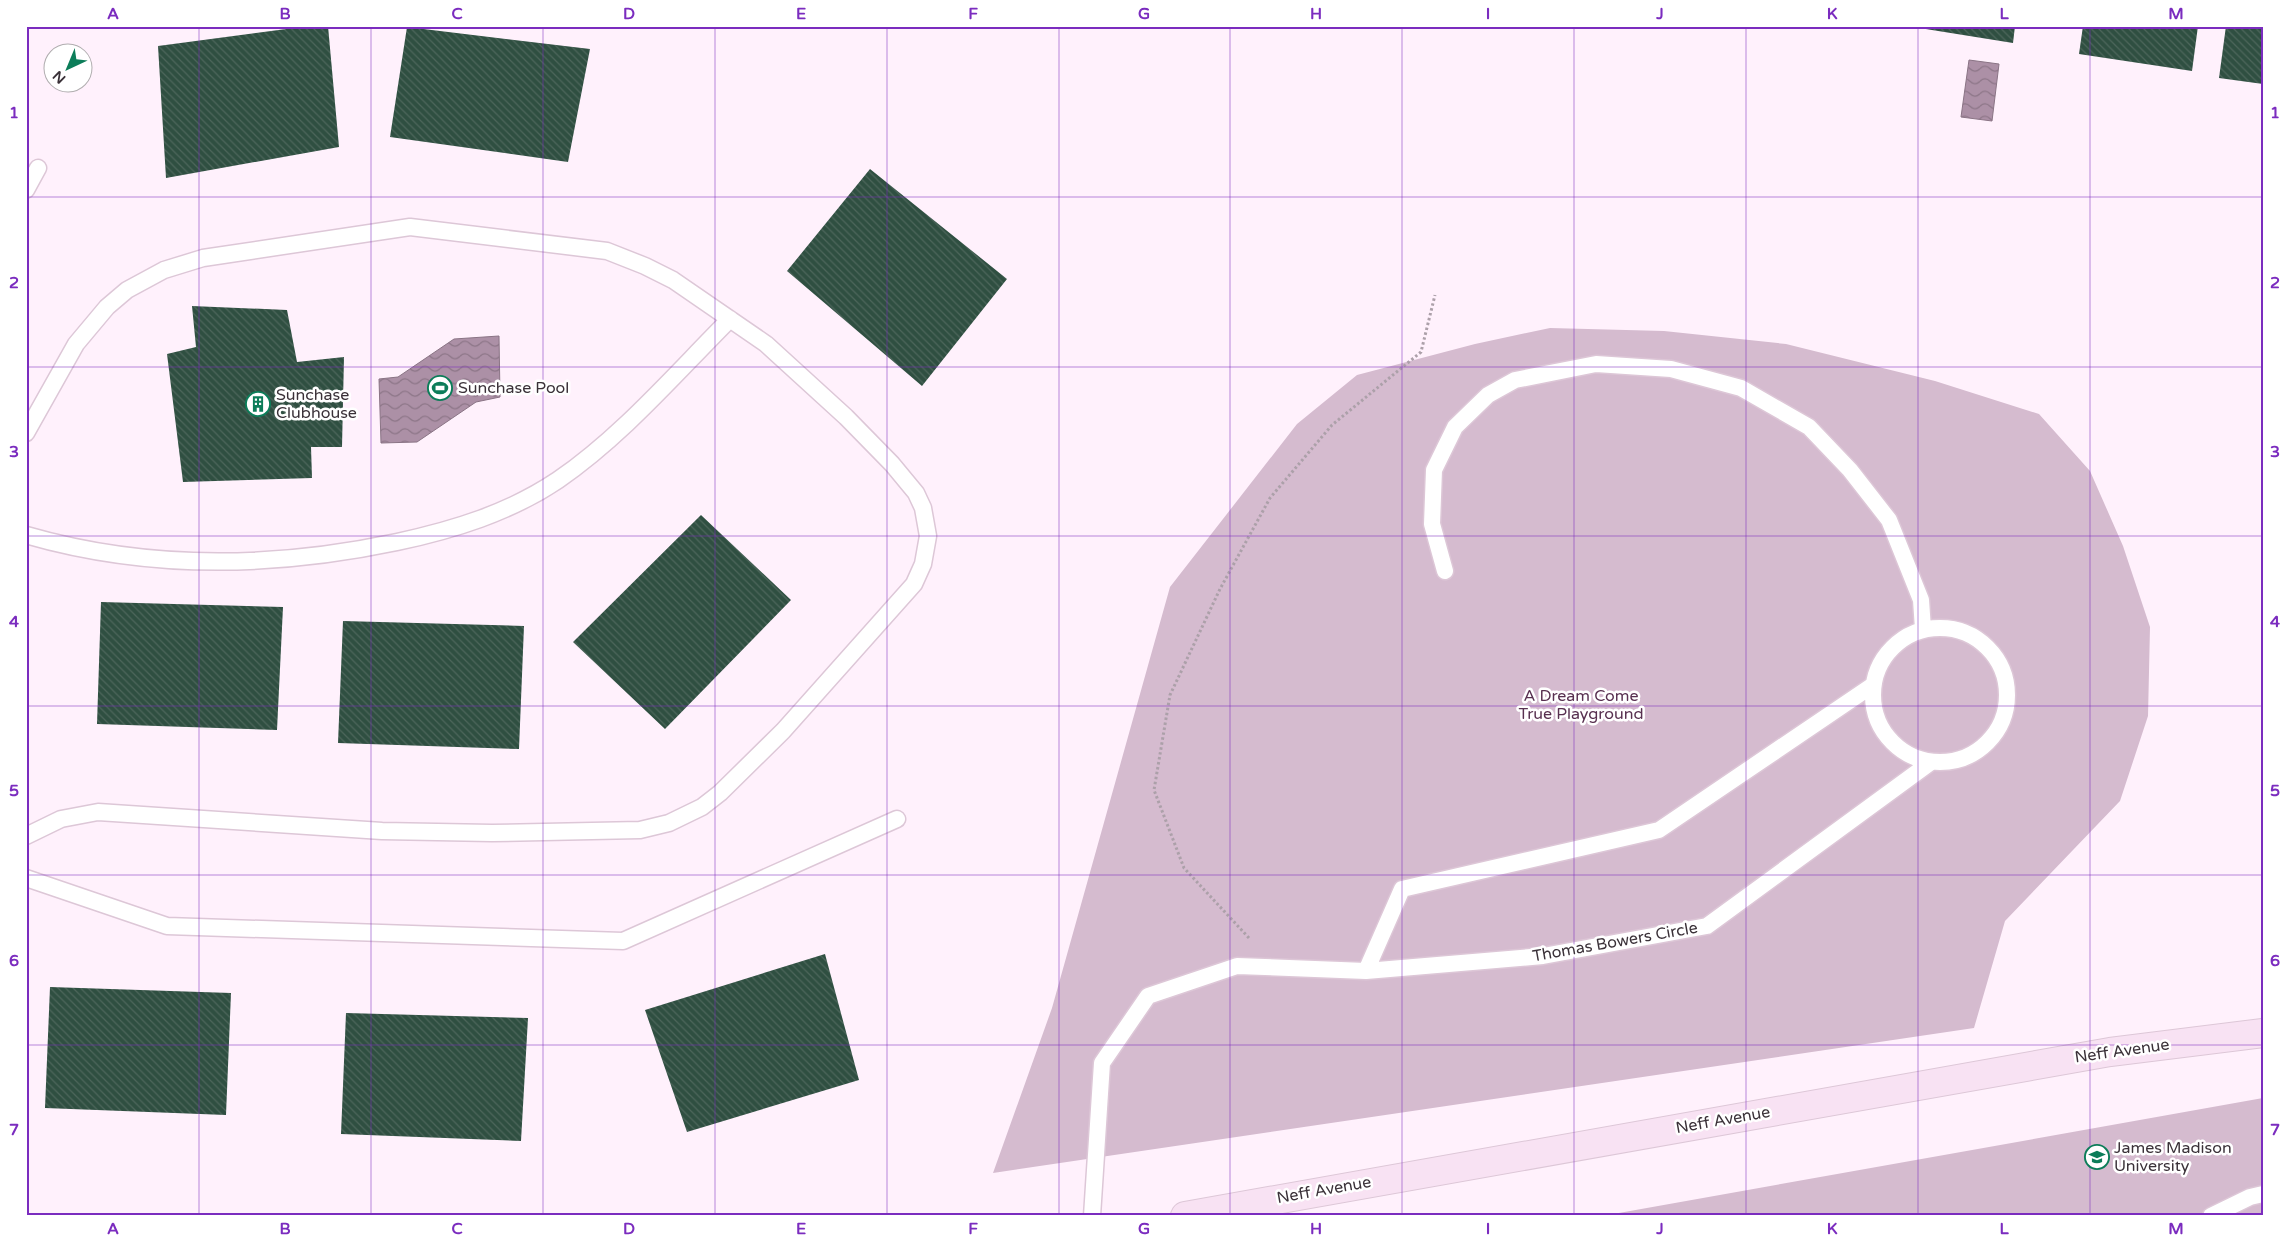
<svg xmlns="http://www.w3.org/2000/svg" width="2289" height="1242" font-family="'Varela Round',sans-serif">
  <defs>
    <pattern id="water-waves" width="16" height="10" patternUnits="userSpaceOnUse" patternTransform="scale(1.25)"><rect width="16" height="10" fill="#ac90a6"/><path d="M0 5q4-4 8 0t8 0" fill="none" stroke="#8d7688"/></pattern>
    <pattern id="building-back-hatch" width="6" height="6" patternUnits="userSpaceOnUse" patternTransform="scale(1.25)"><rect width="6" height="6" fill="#2f4f41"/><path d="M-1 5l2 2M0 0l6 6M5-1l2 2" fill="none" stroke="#4d665b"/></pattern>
  </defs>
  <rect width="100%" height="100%" fill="#fff1fc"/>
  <path fill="#d5bbcf" d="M1550,328L1664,331L1786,344L1935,381L2039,414L2090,471L2123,546L2150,627L2148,716L2120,801L2005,921L1974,1028L993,1173L1052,1008L1170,587L1297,424L1357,375L1475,344Z
    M2263,1098V1216H1602Z"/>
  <path fill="url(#water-waves)" stroke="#8a7485" d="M1969,60L1999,64L1992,121L1961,117Z
    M499,336L500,397L476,402L417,442L381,443L379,379L398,377L454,339Z"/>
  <path fill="url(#building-back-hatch)" d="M309,26H328L339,147L166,178L158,46Z
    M1907,26H2015L2013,43Z
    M2083,26H2198L2192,71L2079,54Z
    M2226,26H2263V84L2219,78Z
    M407,27L590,49L568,162L390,137Z
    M870,169L1007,279L922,386L787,271Z
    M192,306L287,310L297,362L344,357L342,447H311L312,478L183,482L167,354L196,347Z
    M701,515L791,600L665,729L573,642Z
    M101,602L283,607L277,730L97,724Z
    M343,621L524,626L519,749L338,743Z
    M825,954L859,1080L687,1132L645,1010Z
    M50,987L231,993L226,1115L45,1108Z
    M346,1013L528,1018L521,1141L341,1134Z"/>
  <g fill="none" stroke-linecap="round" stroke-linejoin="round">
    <defs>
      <path id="lane" d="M26,190L38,168
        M26,433L76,344L107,307L127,290L164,270L203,258L410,227L607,251L645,266L673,280L766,344L846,417L892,464L916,493L923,508L928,536L923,564L914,584L783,731L720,793L702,807L669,823L640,830L492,833L382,831L98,812L61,819L26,836
        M26,535C147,570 274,568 397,542C453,530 509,513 558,480C622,436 675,374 730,319
        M1445,571L1432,524L1434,470L1455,427L1488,395L1515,380L1596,364L1671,369L1741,388L1809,427L1850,470L1889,520L1921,600L1923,629
        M1873 695a67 67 0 1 1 134 0a67 67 0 1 1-134 0Z
        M26,878L167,926L623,941L897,819
        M1366,971L1402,889L1659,830L1873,685
        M1092,1216L1102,1063L1148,996L1237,966L1366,971L1543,956L1707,926L1931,762
        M2211,1216L2250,1197L2263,1194"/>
      <path id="secondary" d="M1185,1216L2110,1052L2263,1033"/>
    </defs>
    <use href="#lane" stroke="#ddc7d7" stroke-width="19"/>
    <use href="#secondary" stroke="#ddc7d7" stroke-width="30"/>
    <path stroke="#aca0a9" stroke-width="3" stroke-dasharray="2.5 2.5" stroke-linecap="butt" d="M1249,938L1184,868L1154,790L1170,695L1220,589L1270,498L1332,425L1421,352L1435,295"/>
    <use href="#lane" stroke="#fff" stroke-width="16"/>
    <use href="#secondary" stroke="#f8e2f3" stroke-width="28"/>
  </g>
  <path fill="none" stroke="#7b2cbf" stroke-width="1" stroke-opacity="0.55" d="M199,26V1216M371,26V1216M543,26V1216M715,26V1216M887,26V1216M1059,26V1216M1230,26V1216M1402,26V1216M1574,26V1216M1746,26V1216M1918,26V1216M2090,26V1216M26,197H2263M26,367H2263M26,536H2263M26,706H2263M26,875H2263M26,1045H2263"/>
  <defs>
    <symbol id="stadium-ring" viewBox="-11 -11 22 22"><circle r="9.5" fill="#fff" stroke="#0c7d59" stroke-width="1.5"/><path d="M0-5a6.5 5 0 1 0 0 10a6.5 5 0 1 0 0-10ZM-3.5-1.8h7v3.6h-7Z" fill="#0c7d59"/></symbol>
    <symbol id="building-ring" viewBox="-11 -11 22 22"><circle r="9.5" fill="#fff" stroke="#0c7d59" stroke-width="1.5"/><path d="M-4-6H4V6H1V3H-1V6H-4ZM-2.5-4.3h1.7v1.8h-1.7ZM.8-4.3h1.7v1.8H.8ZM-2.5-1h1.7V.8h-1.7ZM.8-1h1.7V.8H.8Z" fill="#0c7d59"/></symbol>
    <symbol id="university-ring" viewBox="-11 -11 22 22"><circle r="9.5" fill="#fff" stroke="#0c7d59" stroke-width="1.5"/><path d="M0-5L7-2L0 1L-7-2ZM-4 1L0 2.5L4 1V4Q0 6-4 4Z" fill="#0c7d59"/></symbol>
  </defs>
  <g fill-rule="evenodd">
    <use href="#stadium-ring" x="426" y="374" width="28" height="28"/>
    <use href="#building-ring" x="244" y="390" width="28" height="28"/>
    <use href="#university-ring" x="2083" y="1143" width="28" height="28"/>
  </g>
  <g text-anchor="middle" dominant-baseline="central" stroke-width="5" stroke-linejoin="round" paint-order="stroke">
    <g font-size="16" fill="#3a3138" stroke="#fff" text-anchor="start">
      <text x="458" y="388">Sunchase Pool</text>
      <text x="276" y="395">Sunchase<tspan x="276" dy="18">Clubhouse</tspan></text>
      <text x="2114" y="1148">James Madison<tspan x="2114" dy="18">University</tspan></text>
    </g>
    <g font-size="16" fill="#583050" stroke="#fff">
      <text x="1581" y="696">A Dream Come<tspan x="1581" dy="18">True Playground</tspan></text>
    </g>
    <g font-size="16" fill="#3a3138" stroke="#fff">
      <text transform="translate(1615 942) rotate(-10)">Thomas Bowers Circle</text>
      <text transform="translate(2122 1051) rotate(-8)">Neff Avenue</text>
      <text transform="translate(1723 1120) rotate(-10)">Neff Avenue</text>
      <text transform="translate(1324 1190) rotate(-10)">Neff Avenue</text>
    </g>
  </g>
  <rect width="2289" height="1242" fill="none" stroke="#ffffff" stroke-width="55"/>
  <g transform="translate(68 68) rotate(224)"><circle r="24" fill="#ffffff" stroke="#b0adaf"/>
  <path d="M0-4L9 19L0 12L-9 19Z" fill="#0c7d59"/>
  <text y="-8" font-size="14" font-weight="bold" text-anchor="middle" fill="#3a3138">N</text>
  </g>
  <rect x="28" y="28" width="2234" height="1186" fill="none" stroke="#7b2cbf" stroke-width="2"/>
  <g font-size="16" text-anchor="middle" font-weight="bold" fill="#7b2cbf">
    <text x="113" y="19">A</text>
    <text x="285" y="19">B</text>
    <text x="457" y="19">C</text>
    <text x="629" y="19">D</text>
    <text x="801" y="19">E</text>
    <text x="973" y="19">F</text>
    <text x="1144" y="19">G</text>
    <text x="1316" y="19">H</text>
    <text x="1488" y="19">I</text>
    <text x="1660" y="19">J</text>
    <text x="1832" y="19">K</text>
    <text x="2004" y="19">L</text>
    <text x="2176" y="19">M</text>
    <text x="14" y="118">1</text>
    <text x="2275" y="118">1</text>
    <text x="14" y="288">2</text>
    <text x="2275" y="288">2</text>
    <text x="14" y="457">3</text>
    <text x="2275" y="457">3</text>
    <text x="14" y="627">4</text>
    <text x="2275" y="627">4</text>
    <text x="14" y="796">5</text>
    <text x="2275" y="796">5</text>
    <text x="14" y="966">6</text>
    <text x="2275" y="966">6</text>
    <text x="14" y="1135">7</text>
    <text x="2275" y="1135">7</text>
    <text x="113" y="1234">A</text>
    <text x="285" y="1234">B</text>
    <text x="457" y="1234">C</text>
    <text x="629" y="1234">D</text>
    <text x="801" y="1234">E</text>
    <text x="973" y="1234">F</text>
    <text x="1144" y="1234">G</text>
    <text x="1316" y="1234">H</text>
    <text x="1488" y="1234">I</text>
    <text x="1660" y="1234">J</text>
    <text x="1832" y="1234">K</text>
    <text x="2004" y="1234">L</text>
    <text x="2176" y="1234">M</text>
  </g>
</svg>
